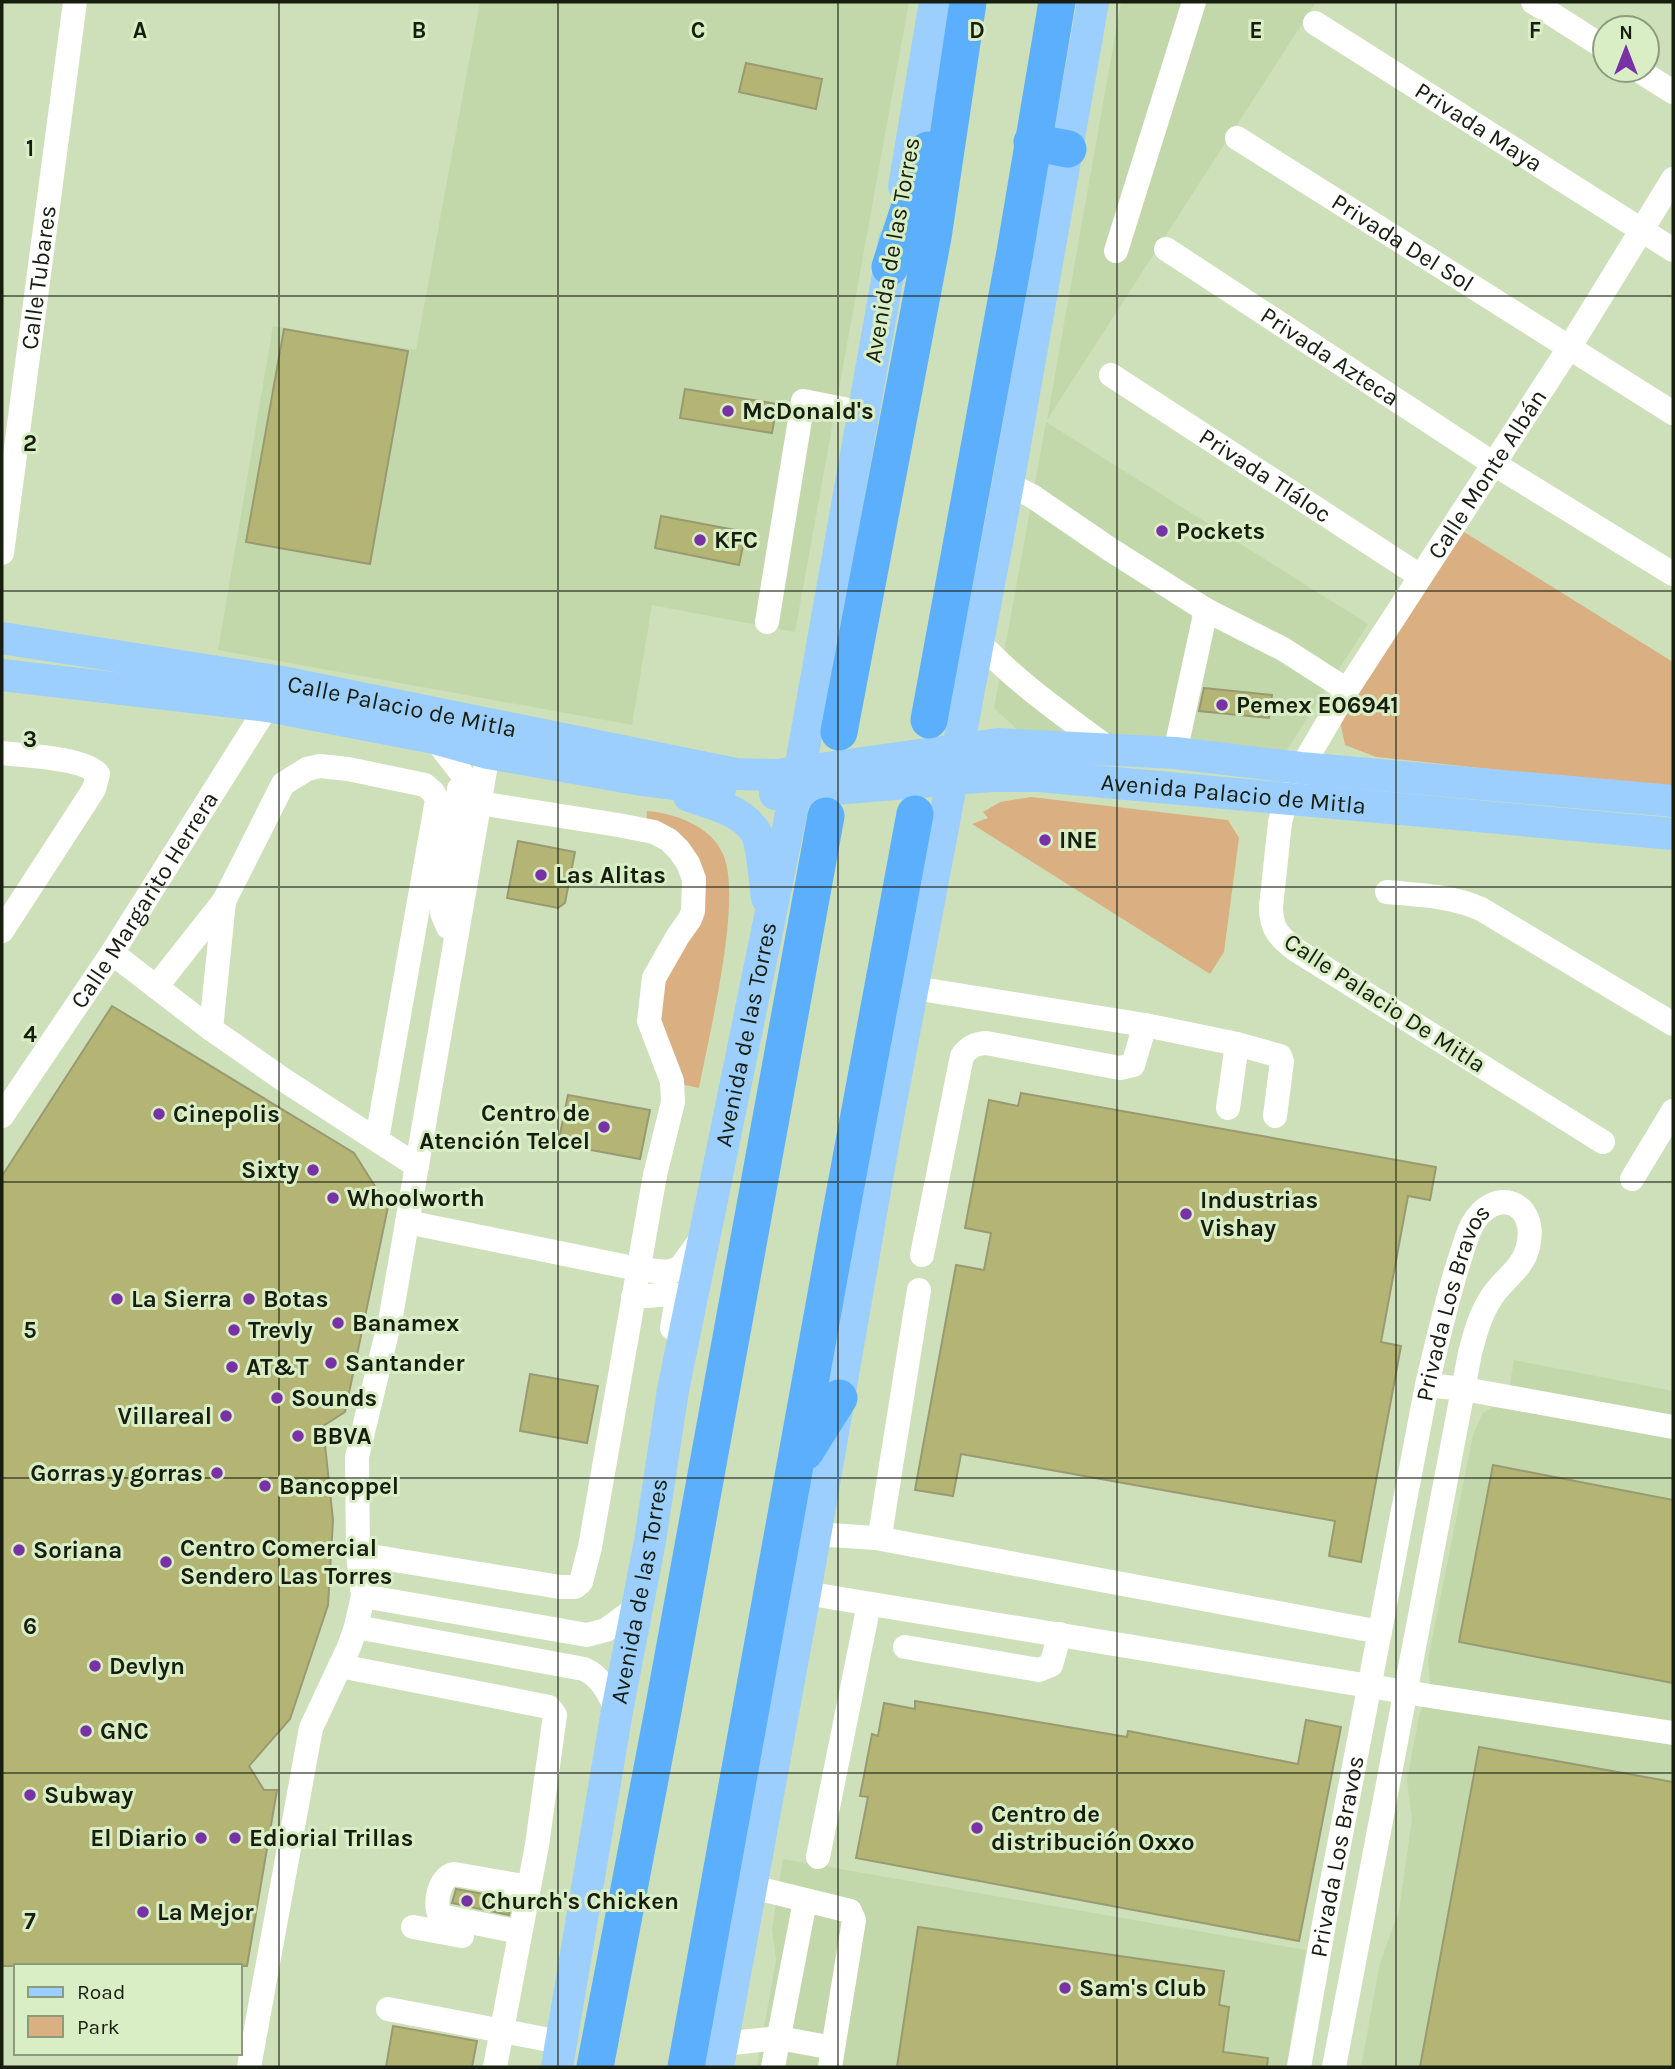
<svg xmlns="http://www.w3.org/2000/svg" width="1675" height="2069" font-family="Karla,sans-serif">
  <rect width="100%" height="100%" fill="#cde0b9"/>
  <path fill="#c2d8aa" d="M480,2H909L795,632L652,605L632,725L218,650L273,326L416,350Z
    M1121,2H1316L1047,420Z
    M1046,422L1368,624L1283,756L1021,733L994,708Z
    M1514,1360L1673,1391V2067H1361L1380,1963L1399,1911L1412,1819L1407,1780L1419,1717L1430,1681L1428,1660L1473,1435L1482,1414L1491,1408L1506,1407Z
    M783,1859L1306,1950L1286,2067H757L776,1960L772,1929Z"/>
  <path fill="#dab083" d="M1464,532L1673,662V788L1376,757L1345,745L1339,716Z
    M1031,797L1228,820L1239,838L1224,952L1210,974L972,824L988,818L983,812L1000,802Z
    M647,811C674,813 711,826 723,854C743,899 709,1035 699,1088L680,1084L658,1034L656,991L701,880L646,828Z"/>
  <path fill="#b4b574" stroke="#999a72" stroke-width="2" d="M746,63L822,79L816,109L739,92Z
    M284,329L408,351L370,564L246,542Z
    M685,389L777,404L772,433L680,418Z
    M661,516L746,532L739,565L655,548Z
    M1204,688L1272,695L1269,718L1199,711Z
    M518,841L575,852L565,903L558,908L507,898Z
    M112,1006L354,1153L388,1207L345,1412L323,1426L333,1520L328,1605L290,1719L249,1766L264,1790H277L247,1966H2V1176Z
    M1021,1093L1436,1167L1430,1200L1408,1196L1381,1342L1401,1346L1361,1562L1329,1556L1335,1521L961,1454L953,1496L915,1490L956,1265L984,1270L991,1233L965,1228L989,1100L1018,1106Z
    M568,1095L650,1110L640,1159L558,1144Z
    M530,1374L598,1386L587,1443L520,1431Z
    M1493,1465L1673,1500V1683L1459,1642Z
    M915,1701L1127,1737L1128,1731L1298,1764L1306,1720L1341,1727L1299,1941L856,1858L868,1797L860,1796L872,1734L878,1736L884,1703L915,1709Z
    M1479,1747L1673,1782V2067H1420Z
    M456,1889L512,1899L509,1915L452,1903Z
    M918,1927L1224,1971L1219,2005L1229,2007L1223,2052L1268,2058L1267,2067H897Z
    M393,2026L477,2041L472,2067H386Z"/>
  <g fill="none" stroke-linecap="round" stroke-linejoin="round">
    <g stroke="#fff" stroke-width="24">
      <path d="M1533,2L1605,48"/>
      <path id="s1" d="M1315,23L1673,250"/>
      <path d="M1638,70L1673,92"/>
      <path id="s2" d="M1237,138L1673,413"/>
      <path id="s3" d="M1166,249L1494,464L1673,574"/>
      <path d="M1116,251L1194,2"/>
      <path id="s4" d="M1111,375L1420,576"/>
      <path d="M1008,484L1032,496L1111,550L1206,610L1283,649L1347,690"/>
      <path id="s5" d="M2,553L75,2"/>
      <path d="M767,622L803,401L864,413"/>
      <path d="M977,640C1017,683 1065,716 1111,750"/>
      <path d="M434,738L467,780L469,786L466,810"/>
      <path d="M2,753C25,756 83,757 98,774L94,789L2,931"/>
      <path d="M1175,753L1206,610"/>
      <path d="M1387,892C1420,895 1451,896 1481,909L1673,1024"/>
      <path d="M448,927L442,913V904L459,789"/>
      <path d="M112,953L211,1029L284,1080L417,1166"/>
      <path d="M156,987L224,901"/>
      <path d="M914,988L1145,1025"/>
      <path d="M211,1029L224,901L283,784L307,769L320,766L348,769L425,785L433,792L437,800L377,1139"/>
      <path d="M1237,1044L1280,1056L1282,1061L1275,1116"/>
      <path id="s6" d="M2,1116L112,953L275,694"/>
      <path id="s7" d="M1603,1142L1296,950C1279,937 1271,929 1271,907L1280,822L1287,798L1301,768L1347,690L1569,348L1673,179"/>
      <path d="M1632,1179L1673,1111"/>
      <path d="M407,1222L638,1269L666,1272L679,1269L701,1239"/>
      <path d="M922,1255L962,1056C969,1047 974,1044 986,1043L1120,1068L1133,1065L1145,1025L1237,1044L1228,1108"/>
      <path d="M633,1297L673,1294L677,1299L672,1328"/>
      <path d="M1427,1385L1464,1389L1673,1427"/>
      <path d="M815,1534L876,1538L881,1529L919,1290"/>
      <path d="M876,1538L1380,1632"/>
      <path d="M358,1554L560,1587H575L581,1582L590,1547L655,1175L673,1102L672,1081L649,1021L654,978L678,936L690,919L693,911L694,879L688,863L679,850L669,840L654,832L618,825L479,803"/>
      <path d="M805,1593L1430,1696L1673,1733"/>
      <path d="M363,1596L587,1635L606,1630L636,1608"/>
      <path d="M356,1627L584,1669C602,1677 609,1694 617,1711"/>
      <path d="M905,1647L1039,1670L1051,1665L1060,1634"/>
      <path d="M340,1666L549,1707L555,1715L537,1845L495,2067"/>
      <path d="M818,1857L869,1604"/>
      <path d="M752,1887L850,1911L854,1920L830,2067"/>
      <path d="M413,1927L462,1936"/>
      <path d="M520,1932L440,1916C434,1903 439,1877 454,1874L529,1887"/>
      <path d="M388,2009L560,2042"/>
      <path d="M722,2044L779,2038L833,2048"/>
      <path d="M249,2067L311,1728L349,1647L356,1627L363,1596L358,1554L357,1457L391,1316L488,753L489,735"/>
      <path d="M773,2067L805,1901"/>
      <path id="s8" d="M1299,2067L1325,1918L1427,1385C1436,1347 1445,1308 1456,1271C1461,1256 1465,1239 1472,1225C1494,1185 1539,1201 1528,1247C1523,1269 1502,1280 1491,1298C1480,1315 1475,1334 1470,1353L1334,2067"/>
    </g>
    <g stroke="#9dcffe" stroke-width="32">
      <path d="M904,187L935,2"/>
      <path id="s9" d="M2,638L282,682L736,774L776,775L998,744L1175,753L1301,768L1673,801"/>
      <path d="M2,675L268,706L434,738L488,753L642,780L720,790"/>
      <path id="s10" d="M775,794L991,776H1039L1673,834"/>
      <path d="M689,796C712,804 743,810 756,833C762,843 765,883 767,898"/>
      <path id="s11" d="M557,2067L617,1711L650,1541L673,1390L800,770L894,241"/>
      <path d="M718,2067L805,1593L884,1139L1008,484L1093,2"/>
    </g>
    <path stroke="#5baffd" stroke-width="37" d="M1032,142L1068,149
      M890,267L928,150
      M929,720L1015,252L1057,2
      M839,732L933,237L968,2
      M805,1452L839,1398
      M595,2067L663,1711L826,816
      M686,2067C764,1650 835,1231 915,814"/>
  </g>
  <path fill="none" stroke="#171e10" stroke-width="2" stroke-opacity="0.55" d="M279,2V2067M558,2V2067M838,2V2067M1117,2V2067M1396,2V2067M2,296H1673M2,591H1673M2,887H1673M2,1182H1673M2,1478H1673M2,1773H1673"/>
  <g fill="#7832a6" stroke="#daeec6" stroke-width="2.5">
    <circle cx="728" cy="411" r="7"/>
    <circle cx="1162" cy="531" r="7"/>
    <circle cx="700" cy="540" r="7"/>
    <circle cx="1222" cy="705" r="7"/>
    <circle cx="1045" cy="840" r="7"/>
    <circle cx="541" cy="875" r="7"/>
    <circle cx="159" cy="1114" r="7"/>
    <circle cx="604" cy="1127" r="7"/>
    <circle cx="313" cy="1170" r="7"/>
    <circle cx="333" cy="1198" r="7"/>
    <circle cx="1186" cy="1214" r="7"/>
    <circle cx="117" cy="1299" r="7"/>
    <circle cx="249" cy="1299" r="7"/>
    <circle cx="338" cy="1323" r="7"/>
    <circle cx="234" cy="1330" r="7"/>
    <circle cx="331" cy="1363" r="7"/>
    <circle cx="232" cy="1367" r="7"/>
    <circle cx="277" cy="1398" r="7"/>
    <circle cx="226" cy="1416" r="7"/>
    <circle cx="298" cy="1436" r="7"/>
    <circle cx="217" cy="1473" r="7"/>
    <circle cx="265" cy="1486" r="7"/>
    <circle cx="19" cy="1550" r="7"/>
    <circle cx="166" cy="1562" r="7"/>
    <circle cx="95" cy="1666" r="7"/>
    <circle cx="86" cy="1731" r="7"/>
    <circle cx="30" cy="1795" r="7"/>
    <circle cx="977" cy="1828" r="7"/>
    <circle cx="201" cy="1838" r="7"/>
    <circle cx="235" cy="1838" r="7"/>
    <circle cx="467" cy="1901" r="7"/>
    <circle cx="143" cy="1912" r="7"/>
    <circle cx="1065" cy="1988" r="7"/>
  </g>
  <g text-anchor="middle" dominant-baseline="central" stroke-width="6" stroke-linejoin="round" paint-order="stroke">
    <g font-size="24" fill="#171e10" stroke="#daeec6">
      <text stroke="none"><textPath href="#s1" startOffset="194">Privada Maya</textPath></text>
      <text stroke="none"><textPath href="#s2" startOffset="196">Privada Del Sol</textPath></text>
      <text transform="translate(892 250) rotate(-80)">Avenida de las Torres</text>
      <text stroke="none"><textPath href="#s5" startOffset="278">Calle Tubares</textPath></text>
      <text stroke="none"><textPath href="#s3" startOffset="196">Privada Azteca</textPath></text>
      <text stroke="none"><textPath href="#s7" startOffset="906">Calle Monte Albán</textPath></text>
      <text stroke="none"><textPath href="#s4" startOffset="184">Privada Tláloc</textPath></text>
      <text stroke="none"><textPath href="#s9" startOffset="406">Calle Palacio de Mitla</textPath></text>
      <text stroke="none"><textPath href="#s10" startOffset="460">Avenida Palacio de Mitla</textPath></text>
      <text stroke="none"><textPath href="#s6" startOffset="259">Calle Margarito Herrera</textPath></text>
      <text transform="translate(1385 1003) rotate(33)">Calle Palacio De Mitla</text>
      <text stroke="none"><textPath href="#s11" startOffset="1050">Avenida de las Torres</textPath></text>
      <text stroke="none"><textPath href="#s8" startOffset="780">Privada Los Bravos</textPath></text>
      <text stroke="none"><textPath href="#s11" startOffset="483">Avenida de las Torres</textPath></text>
      <text stroke="none"><textPath href="#s8" startOffset="214">Privada Los Bravos</textPath></text>
    </g>
    <g font-size="24" font-weight="bold" fill="#171e10" stroke="#daeec6" text-anchor="start">
      <text x="742" y="411">McDonald's</text>
      <text x="1176" y="531">Pockets</text>
      <text x="714" y="540">KFC</text>
      <text x="1236" y="705">Pemex E06941</text>
      <text x="1059" y="840">INE</text>
      <text x="555" y="875">Las Alitas</text>
      <text x="590" y="1113" text-anchor="end">Centro de<tspan x="590" dy="28">Atención Telcel</tspan></text>
      <text x="173" y="1114">Cinepolis</text>
      <text x="299" y="1170" text-anchor="end">Sixty</text>
      <text x="347" y="1198">Whoolworth</text>
      <text x="1200" y="1200">Industrias<tspan x="1200" dy="28">Vishay</tspan></text>
      <text x="131" y="1299">La Sierra</text>
      <text x="263" y="1299">Botas</text>
      <text x="352" y="1323">Banamex</text>
      <text x="248" y="1330">Trevly</text>
      <text x="345" y="1363">Santander</text>
      <text x="246" y="1367">AT&amp;T</text>
      <text x="291" y="1398">Sounds</text>
      <text x="212" y="1416" text-anchor="end">Villareal</text>
      <text x="312" y="1436">BBVA</text>
      <text x="203" y="1473" text-anchor="end">Gorras y gorras</text>
      <text x="279" y="1486">Bancoppel</text>
      <text x="180" y="1548">Centro Comercial<tspan x="180" dy="28">Sendero Las Torres</tspan></text>
      <text x="33" y="1550">Soriana</text>
      <text x="109" y="1666">Devlyn</text>
      <text x="100" y="1731">GNC</text>
      <text x="44" y="1795">Subway</text>
      <text x="991" y="1814">Centro de<tspan x="991" dy="28">distribución Oxxo</tspan></text>
      <text x="187" y="1838" text-anchor="end">El Diario</text>
      <text x="249" y="1838">Ediorial Trillas</text>
      <text x="481" y="1901">Church's Chicken</text>
      <text x="157" y="1912">La Mejor</text>
      <text x="1079" y="1988">Sam's Club</text>
    </g>
  </g>
  <g font-size="23" text-anchor="middle" font-weight="bold" fill="#171e10" stroke="#daeec6" stroke-width="6" stroke-linejoin="round" paint-order="stroke">
    <text x="140" y="38">A</text>
    <text x="419" y="38">B</text>
    <text x="698" y="38">C</text>
    <text x="977" y="38">D</text>
    <text x="1256" y="38">E</text>
    <text x="1535" y="38">F</text>
    <text x="30" y="156">1</text>
    <text x="30" y="451">2</text>
    <text x="30" y="747">3</text>
    <text x="30" y="1042">4</text>
    <text x="30" y="1338">5</text>
    <text x="30" y="1634">6</text>
    <text x="30" y="1929">7</text>
  </g>
  <rect width="1675" height="2069" fill="none" stroke="#171e10" stroke-width="7"/>
  <rect x="14" y="1964" width="228" height="91" fill="#daeec6" stroke="#8c9b7d" stroke-width="2"/>
  <rect x="28" y="1987" width="35" height="10" fill="#9dcffe" stroke="#8c9b7d" stroke-width="2"/>
  <text x="77" y="1999" font-size="21" fill="#171e10">Road</text>
  <rect x="28" y="2016" width="35" height="21" fill="#dab083" stroke="#8c9b7d" stroke-width="2"/>
  <text x="77" y="2034" font-size="21" fill="#171e10">Park</text>
  <g transform="translate(1626 49)"><circle r="33" fill="#daeec6" stroke="#8c9b7d" stroke-width="2"/>
  <path d="M0-5L12 26L0 18L-12 26Z" fill="#7832a6"/>
  <text y="-10" font-size="19" font-weight="bold" text-anchor="middle" fill="#171e10">N</text>
  </g>
</svg>
